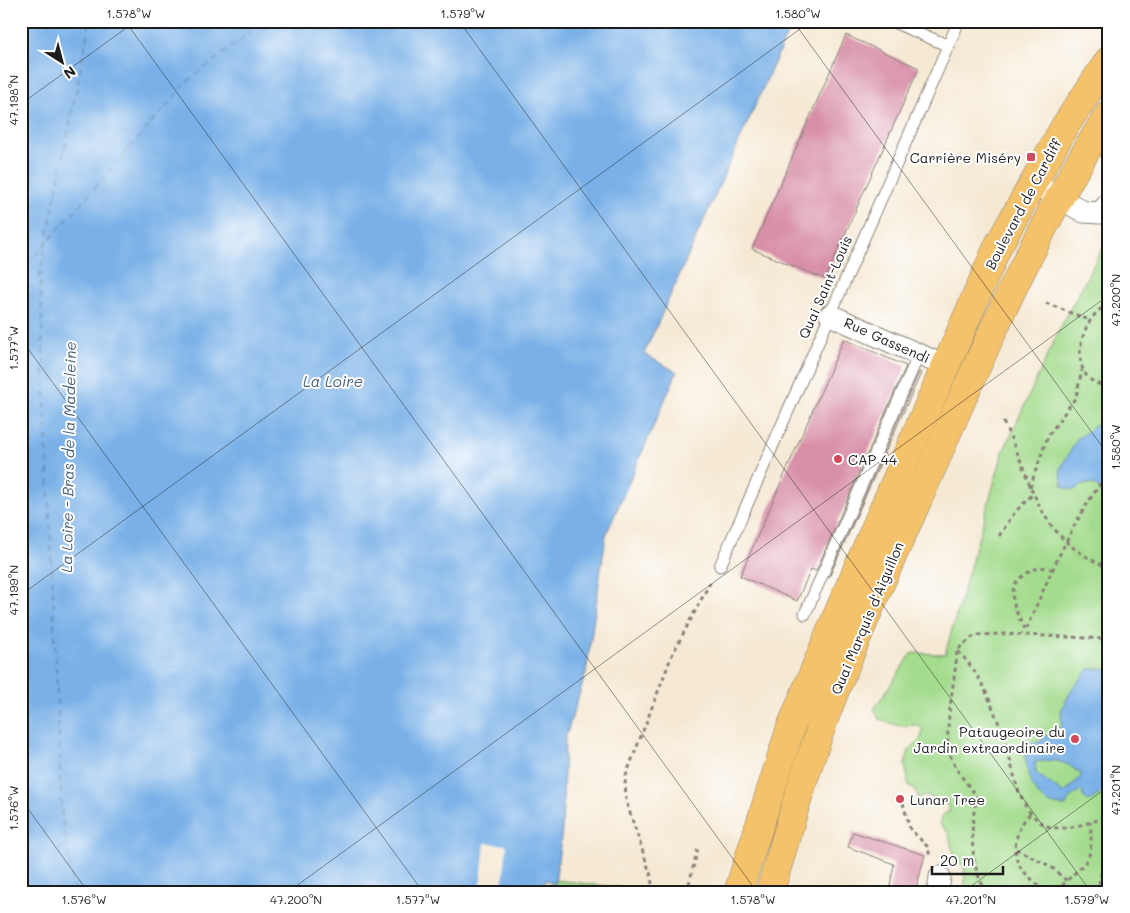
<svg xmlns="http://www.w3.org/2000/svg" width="1130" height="913" font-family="Mali,sans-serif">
  <rect width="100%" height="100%" fill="#fff"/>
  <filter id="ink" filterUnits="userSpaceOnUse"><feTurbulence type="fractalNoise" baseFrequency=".02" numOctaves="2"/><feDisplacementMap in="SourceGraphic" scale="10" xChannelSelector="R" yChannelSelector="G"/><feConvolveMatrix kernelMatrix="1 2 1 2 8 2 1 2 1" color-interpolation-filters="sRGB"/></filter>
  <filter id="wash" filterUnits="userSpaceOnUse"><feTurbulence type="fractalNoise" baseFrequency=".0096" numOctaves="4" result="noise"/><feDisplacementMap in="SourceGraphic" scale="20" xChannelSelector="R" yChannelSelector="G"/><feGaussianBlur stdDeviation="1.12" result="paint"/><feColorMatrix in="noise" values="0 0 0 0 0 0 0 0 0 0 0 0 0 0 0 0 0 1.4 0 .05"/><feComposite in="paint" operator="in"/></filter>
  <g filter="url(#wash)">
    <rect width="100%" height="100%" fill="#f5e9d4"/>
    <path fill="#a4dc8e" stroke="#607c55" d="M1109,236V892H965L964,866C953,858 951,846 949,834L940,824L943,814L949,812V806C938,801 932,793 918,798L916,791L909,786L905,764L909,750L921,738L923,729L917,725L899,726L879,719L874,709L912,653L945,654L1003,452L1060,328Z
      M556,880L649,891L549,892L551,882L555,884Z"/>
    <path fill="#78b0e7" stroke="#4a6682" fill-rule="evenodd" d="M21,21H793L644,354L677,372L606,535L586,673L565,739L562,830L555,884L545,880L542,892H21Z
      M1109,416V508H1107C1101,488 1095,476 1074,490L1063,487L1060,469L1078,438Z
      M1103,668L1109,670V788L1089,801L1083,797L1082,790C1074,794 1068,798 1066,806C1030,807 1026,770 1024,743L1041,742L1043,736L1052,735L1062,725L1061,711L1072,689L1089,669ZM1054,760L1069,765L1082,775L1064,794L1036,773L1035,762Z"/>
    <path fill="#f5e9d4" d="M485,843L507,845L502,892H480Z"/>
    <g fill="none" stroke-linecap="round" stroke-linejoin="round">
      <path stroke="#455f77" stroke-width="1" stroke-dasharray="6 5" stroke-linecap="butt" d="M21,272L189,80L265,21
        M73,892L62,817L40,274L90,21"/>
    </g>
    <g id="blocks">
      <path fill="#d890a8" d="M846,35L919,68L825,279L752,249Z
        M844,339L906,366L816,571L811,569L797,601L740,576Z
        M919,372L921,373L829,577Z
        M853,832L925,855L915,892H889L894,864L848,847Z"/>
    </g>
  </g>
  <g filter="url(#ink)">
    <use href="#blocks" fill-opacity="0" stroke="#888278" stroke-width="1"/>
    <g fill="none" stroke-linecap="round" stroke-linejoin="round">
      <defs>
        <path id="lane" d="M891,21L949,46
          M720,566L959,21
          M805,614L919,354"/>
        <path id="street" d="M1033,183L1084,212L1100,213L1109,203
          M830,315L945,366
          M938,892L940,877"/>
        <path id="primary" d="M738,892L791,727L838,613L998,246L1065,126L1109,60
          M770,892C788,830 806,768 828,709C858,630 894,554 928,477C983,351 1034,231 1109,114"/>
      </defs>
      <use href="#lane" stroke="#888278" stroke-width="13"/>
      <use href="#street" stroke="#888278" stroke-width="23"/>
      <use href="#primary" stroke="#888278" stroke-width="29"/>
      <path stroke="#888278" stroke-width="3" stroke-dasharray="4 4" stroke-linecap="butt" d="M1046,303L1089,320
        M1109,305C1080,313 1062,384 1109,386
        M1003,422C1036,485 1033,536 1109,568
        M1030,487L1048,436L1076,397L1082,370
        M999,536L1015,512L1033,494
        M1053,570C1045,566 1039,567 1031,571C1001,585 1014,607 1025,631C1050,576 1072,520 1109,472
        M958,651C974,668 985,687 993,709C999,723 1004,738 1008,752C1016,779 1018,810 1045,825C1063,834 1091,821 1109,817
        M903,803L910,829L928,847L930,858
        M1030,814C1018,825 1010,849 1019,865C1026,876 1037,882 1044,892
        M1016,849L1050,866L1067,881
        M653,892L651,876L626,801L625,778L672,655L712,579
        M687,892L698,848
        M987,892C969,869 970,823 977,797C967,783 953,768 949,751C944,726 956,677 957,650L975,635L1004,634L1109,639
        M1057,892C1082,860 1095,870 1090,822
        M1099,892C1098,878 1102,870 1109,859"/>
      <use href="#lane" stroke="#fff" stroke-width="11"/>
      <use href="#street" stroke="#fff" stroke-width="21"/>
      <use href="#primary" stroke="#f4c26a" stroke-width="28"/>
    </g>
  </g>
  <path fill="none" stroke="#1c1c1c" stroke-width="1" stroke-opacity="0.45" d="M125,21L757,892M459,21L1091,892M793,21L1109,456M21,104L136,21M21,339L423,892M21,595L811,21M21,799L88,892M288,892L1109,295M963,892L1109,786"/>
  <g fill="#d1495b" stroke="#fff" stroke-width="2">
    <rect x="1026" y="152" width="10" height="10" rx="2.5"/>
    <circle cx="838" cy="459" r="5"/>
    <circle cx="1075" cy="739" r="5"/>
    <circle cx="900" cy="799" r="5"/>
  </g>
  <g text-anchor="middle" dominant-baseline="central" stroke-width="4" stroke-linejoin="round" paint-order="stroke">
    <g font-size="14" fill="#1c1c1c" stroke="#fff" text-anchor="end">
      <text x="1021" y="157">Carrière Miséry</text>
      <text x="848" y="459" text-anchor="start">CAP 44</text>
      <text x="1065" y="731">Pataugeoire du<tspan x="1065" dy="16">Jardin extraordinaire</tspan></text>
      <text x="910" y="799" text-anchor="start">Lunar Tree</text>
    </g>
    <g font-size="14" fill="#1c1c1c" stroke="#fff">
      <text transform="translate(1023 204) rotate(-62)">Boulevard de Cardiff</text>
      <text transform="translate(825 287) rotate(-66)">Quai Saint-Louis</text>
      <text transform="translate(887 340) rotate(24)">Rue Gassendi</text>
      <text transform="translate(867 618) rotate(-67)">Quai Marquis d'Aiguillon</text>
    </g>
    <g font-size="15" font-style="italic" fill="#455f77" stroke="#fff">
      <text x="333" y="381">La Loire</text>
      <text transform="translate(68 457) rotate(-89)">La Loire - Bras de la Madeleine</text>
    </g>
  </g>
  <rect width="1130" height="913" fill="none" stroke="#fff" stroke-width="55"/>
  <g transform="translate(62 62) rotate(144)" stroke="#ffffff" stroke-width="4" paint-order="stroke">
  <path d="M0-4L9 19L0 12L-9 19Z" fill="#1c1c1c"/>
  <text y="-8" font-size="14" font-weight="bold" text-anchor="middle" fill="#1c1c1c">N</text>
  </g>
  <path d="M932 866v8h71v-8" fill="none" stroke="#1c1c1c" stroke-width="2.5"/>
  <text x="940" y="866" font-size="15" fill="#1c1c1c" stroke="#ffffff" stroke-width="4" paint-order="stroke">20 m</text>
  <rect x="28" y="28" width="1074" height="858" fill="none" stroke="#1c1c1c" stroke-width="2"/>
  <g font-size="12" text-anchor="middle" fill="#1c1c1c">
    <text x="129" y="18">1.578°W</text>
    <text x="463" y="18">1.579°W</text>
    <text x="798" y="18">1.580°W</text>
    <text transform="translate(14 100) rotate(-90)" y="4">47.198°N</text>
    <text transform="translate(1116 300) rotate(-90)" y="4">47.200°N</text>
    <text transform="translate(14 348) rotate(-90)" y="4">1.577°W</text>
    <text transform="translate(1116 447) rotate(-90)" y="4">1.580°W</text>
    <text transform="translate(14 590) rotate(-90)" y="4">47.199°N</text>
    <text transform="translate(1116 790) rotate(-90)" y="4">47.201°N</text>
    <text transform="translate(14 808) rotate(-90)" y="4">1.576°W</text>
    <text x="84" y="904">1.576°W</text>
    <text x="296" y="904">47.200°N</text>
    <text x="418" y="904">1.577°W</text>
    <text x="753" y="904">1.578°W</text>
    <text x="971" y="904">47.201°N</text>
    <text x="1087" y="904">1.579°W</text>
  </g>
</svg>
